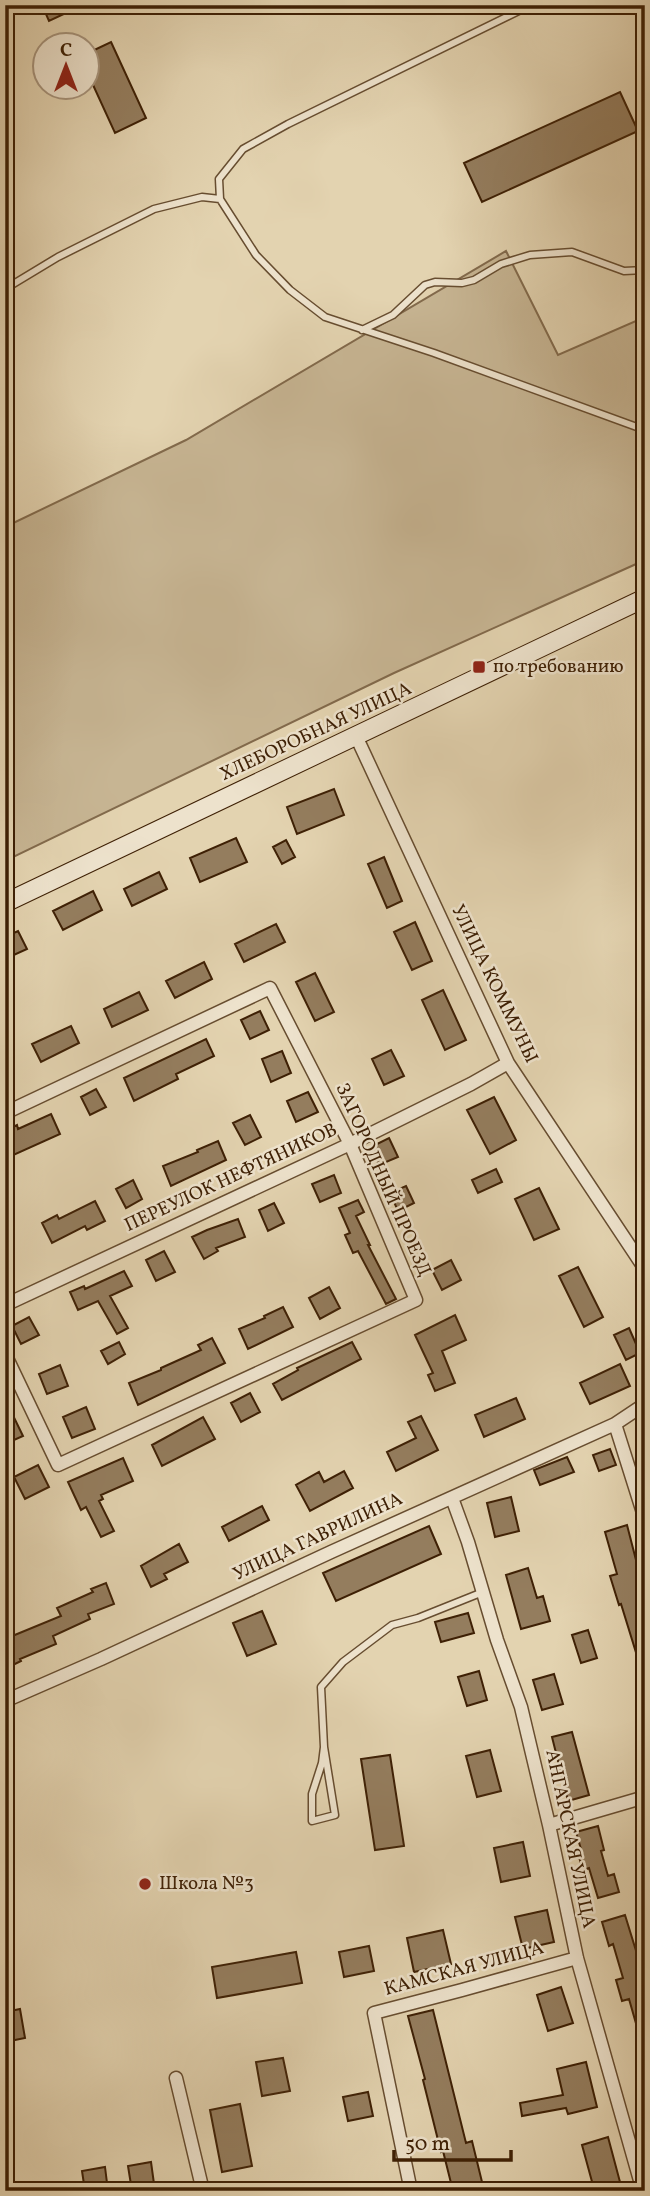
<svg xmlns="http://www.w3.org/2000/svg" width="650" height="2196" font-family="Vollkorn,serif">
  <rect width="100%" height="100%" fill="#e3d3b0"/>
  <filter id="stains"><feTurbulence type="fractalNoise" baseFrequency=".00286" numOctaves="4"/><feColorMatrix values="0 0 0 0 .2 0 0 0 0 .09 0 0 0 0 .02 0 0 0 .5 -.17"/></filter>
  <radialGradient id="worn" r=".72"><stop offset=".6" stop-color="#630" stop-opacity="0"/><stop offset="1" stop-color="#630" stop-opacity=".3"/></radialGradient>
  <path fill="#c7b593" stroke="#826a4c" stroke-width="2" d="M506,251L558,355L645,317V560L394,673L5,861V527L186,440Z"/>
  <path fill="#947d5e" stroke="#3e2005" stroke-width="2" d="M42,5H83L49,21Z
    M111,42L146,118L115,133L88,74V53Z
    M620,92L638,131L482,202L464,163Z
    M334,789L344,815L297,834L287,807Z
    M236,838L247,862L200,882L190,858Z
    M286,840L295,857L282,864L273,847Z
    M384,857L402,901L387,908L368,864Z
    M159,872L167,889L132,906L124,889Z
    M93,891L102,910L63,930L53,911Z
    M415,922L432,961L412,970L394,932Z
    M276,924L285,942L244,962L235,944Z
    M18,931L27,949L5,959V937Z
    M204,962L212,979L175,998L166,981Z
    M315,973L334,1012L315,1021L296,982Z
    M443,990L466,1040L445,1050L422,1000Z
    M139,992L148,1010L112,1027L104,1009Z
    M260,1011L269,1030L250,1039L241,1020Z
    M71,1026L79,1043L41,1062L32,1044Z
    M206,1039L214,1056L176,1074L178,1079L134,1101L124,1078Z
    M391,1050L404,1076L384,1085L372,1059Z
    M282,1051L291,1073L271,1082L262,1059Z
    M96,1089L106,1107L90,1115L81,1097Z
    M308,1092L318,1112L296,1122L287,1101Z
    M494,1097L516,1140L490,1154L467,1110Z
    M51,1114L60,1134L9,1157L5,1148V1131L17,1125L18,1129Z
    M250,1115L261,1137L245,1145L233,1123Z
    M389,1138L398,1157L379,1165L371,1147Z
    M218,1141L226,1160L171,1186L163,1166L198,1152L197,1150Z
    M496,1169L502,1182L478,1193L472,1180Z
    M334,1175L341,1193L320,1202L312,1184Z
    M133,1180L142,1199L126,1208L116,1189Z
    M406,1186L414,1203L398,1211L390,1193Z
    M539,1188L559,1229L534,1240L515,1199Z
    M358,1200L364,1212L356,1216L370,1245H368L396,1299L386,1304L358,1251L353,1253L345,1235L350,1233L339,1208Z
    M95,1201L105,1221L87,1230L85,1226L52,1243L42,1223L57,1215L59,1219Z
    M274,1203L284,1223L268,1231L259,1210Z
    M238,1219L245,1237L216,1248L218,1251L204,1259L192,1237L207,1230Z
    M164,1251L175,1272L156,1281L146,1260Z
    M451,1260L461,1280L442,1290L432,1270Z
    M578,1267L603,1317L584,1327L559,1276Z
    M124,1271L132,1286L110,1296L128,1328L117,1334L98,1301L78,1310L70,1292L84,1286L85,1289Z
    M329,1287L340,1308L320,1319L309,1298Z
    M283,1307L293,1327L248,1349L239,1329L265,1318L264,1316Z
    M455,1315L466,1340L442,1351L455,1383L435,1391L428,1375L433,1373L415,1335Z
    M29,1317L39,1335L21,1344L12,1326Z
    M629,1328L640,1353L626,1360L614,1335Z
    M212,1338L225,1363L138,1405L129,1383L161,1370V1368L201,1350L198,1345Z
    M119,1342L125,1354L108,1364L101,1351Z
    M352,1342L361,1359L282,1400L273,1384L298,1370L297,1368Z
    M620,1364L630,1386L590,1404L580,1383Z
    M60,1365L68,1386L47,1394L39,1374Z
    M250,1393L260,1412L241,1422L231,1403Z
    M516,1398L525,1419L484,1437L475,1415Z
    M5,1399L23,1436L5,1444Z
    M86,1407L95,1429L72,1438L63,1417Z
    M421,1416L438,1450L396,1471L387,1452L416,1438L408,1422Z
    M203,1417L215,1439L162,1466L152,1445Z
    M610,1449L616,1465L599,1471L593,1455Z
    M567,1457L574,1472L540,1485L534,1470Z
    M123,1458L133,1481L101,1495L103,1499L99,1501L114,1531L101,1537L86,1507L81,1510L68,1482Z
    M38,1465L49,1487L25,1499L14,1477Z
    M344,1471L353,1488L310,1511L296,1485L319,1472L324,1482Z
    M511,1497L519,1531L495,1537L487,1503Z
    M262,1506L269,1520L229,1541L222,1527Z
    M627,1525L645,1595V1671L642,1672L621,1604L619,1605L610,1576L617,1574L605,1532Z
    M429,1526L441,1554L336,1601L323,1573Z
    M179,1544L188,1562L164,1574L167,1579L151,1587L141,1566Z
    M528,1568L537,1598L543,1596L550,1621L521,1629L506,1575Z
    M106,1583L114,1604L88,1614L90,1619L53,1636L56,1644L20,1659L21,1661L5,1669V1639L61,1616L57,1608L93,1592L91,1589Z
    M262,1611L276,1644L247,1656L233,1623Z
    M468,1613L474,1633L441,1642L435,1622Z
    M588,1630L597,1658L581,1663L572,1635Z
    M479,1671L487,1700L467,1706L458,1677Z
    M554,1674L563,1704L542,1710L533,1680Z
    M572,1732L589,1795L568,1801L552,1737Z
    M490,1750L501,1791L477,1797L466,1756Z
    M390,1755L404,1846L375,1850L361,1759Z
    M598,1826L604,1850L601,1851L608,1876L614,1874L619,1892L598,1898L589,1868L583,1870L579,1857L583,1856L576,1832Z
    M523,1842L530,1876L501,1882L494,1848Z
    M547,1910L554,1942L523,1949L515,1917Z
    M625,1915L645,1980V2041H641L629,1999L622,2001L616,1980L623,1978L613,1944L609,1946L602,1922Z
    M443,1930L451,1964L414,1972L407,1938Z
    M369,1946L374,1971L344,1977L339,1952Z
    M296,1952L302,1983L217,1998L212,1967Z
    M561,1987L573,2023L548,2031L537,1995Z
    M20,2009L25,2038L5,2042V2012Z
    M433,2010L466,2143L472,2141L483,2186L464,2191H453L443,2151L441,2152L423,2080L425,2079L408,2016Z
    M283,2058L290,2091L262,2096L256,2062Z
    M586,2062L597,2107L568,2114L566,2108L522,2116L520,2103L563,2095L557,2069Z
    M368,2092L373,2116L348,2121L343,2097Z
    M240,2104L252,2166L222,2172L210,2110Z
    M608,2137L620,2182L594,2189L582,2145Z
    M151,2162L155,2191H132L128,2166Z
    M105,2167L108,2191H85L82,2171Z"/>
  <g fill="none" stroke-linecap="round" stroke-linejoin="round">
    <defs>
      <path id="lane" d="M531,5L288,124L243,149L219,179L220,199L256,255L290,290L325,317L434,353L645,430
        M5,289L58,257L154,209L202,197L220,199
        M362,330L393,315L425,285L435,282L462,283L474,280L501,264L530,255L572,252L624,271L645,270
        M324,1747L335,1815L312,1821V1794L322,1763L324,1747L321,1687L343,1662L392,1625L418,1618L483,1592"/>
      <path id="street" d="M356,736L508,1063L645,1269
        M5,1113L270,988L350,1144L416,1300L58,1465L5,1354
        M5,1305L350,1144L471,1084L508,1063
        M615,1424L645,1519
        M452,1498L468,1542L497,1640L521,1707L549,1825L577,1958L643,2191
        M5,1701L101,1659L331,1552L615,1424L645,1404
        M549,1825L645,1797
        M176,2078L203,2191
        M411,2191L374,2013L462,1990L577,1958"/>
      <path id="secondary" d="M5,903L645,598"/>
    </defs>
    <use href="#lane" stroke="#674d30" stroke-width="9"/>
    <use href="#street" stroke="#674d30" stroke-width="15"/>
    <use href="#secondary" stroke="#3e2005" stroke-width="20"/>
    <use href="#lane" stroke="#ede2cc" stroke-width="6"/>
    <use href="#street" stroke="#ede2cc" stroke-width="12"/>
    <use href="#secondary" stroke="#ede2cc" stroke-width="18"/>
  </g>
  <g fill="#8f2418" stroke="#ede2cc" stroke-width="2.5">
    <rect x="472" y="660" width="14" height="14" rx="3.5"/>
    <circle cx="145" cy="1884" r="7"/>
  </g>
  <g text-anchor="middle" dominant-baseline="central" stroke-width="5" stroke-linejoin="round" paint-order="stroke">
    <g font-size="19" fill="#3e2005" stroke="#ede2cc" text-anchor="start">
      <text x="493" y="667">по требованию</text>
      <text x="159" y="1884">Школа №3</text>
    </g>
    <g font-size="19" fill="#3e2005" stroke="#ede2cc">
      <text transform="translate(316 732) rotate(-25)">ХЛЕБОРОБНАЯ УЛИЦА</text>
      <text transform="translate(494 984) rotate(64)">УЛИЦА КОММУНЫ</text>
      <text transform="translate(231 1178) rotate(-25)">ПЕРЕУЛОК НЕФТЯНИКОВ</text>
      <text transform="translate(383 1180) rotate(66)">ЗАГОРОДНЫЙ ПРОЕЗД</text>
      <text transform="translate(318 1537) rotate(-25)">УЛИЦА ГАВРИЛИНА</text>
      <text transform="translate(570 1839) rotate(78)">АНГАРСКАЯ УЛИЦА</text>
      <text transform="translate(464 1969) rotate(-15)">КАМСКАЯ УЛИЦА</text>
    </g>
  </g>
  <rect width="650" height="2196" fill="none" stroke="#e3d3b0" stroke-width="28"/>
  <rect x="7" y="7" width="636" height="2182" fill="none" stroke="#3e2005" stroke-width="3.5"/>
  <rect x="14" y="14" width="622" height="2168" fill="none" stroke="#3e2005" stroke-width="2"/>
  <g transform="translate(66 66)"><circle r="33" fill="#ede2cc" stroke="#a7947c" stroke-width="2"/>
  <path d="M0-5L12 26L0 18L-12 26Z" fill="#8f2418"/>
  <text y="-10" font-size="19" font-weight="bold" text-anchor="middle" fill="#3e2005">С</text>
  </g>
  <path d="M394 2150v10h117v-10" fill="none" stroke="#3e2005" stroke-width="3.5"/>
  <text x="405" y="2150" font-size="21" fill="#3e2005" stroke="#ede2cc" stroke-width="5" paint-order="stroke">50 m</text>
  <rect width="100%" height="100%" filter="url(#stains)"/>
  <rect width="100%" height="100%" fill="url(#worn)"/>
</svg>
